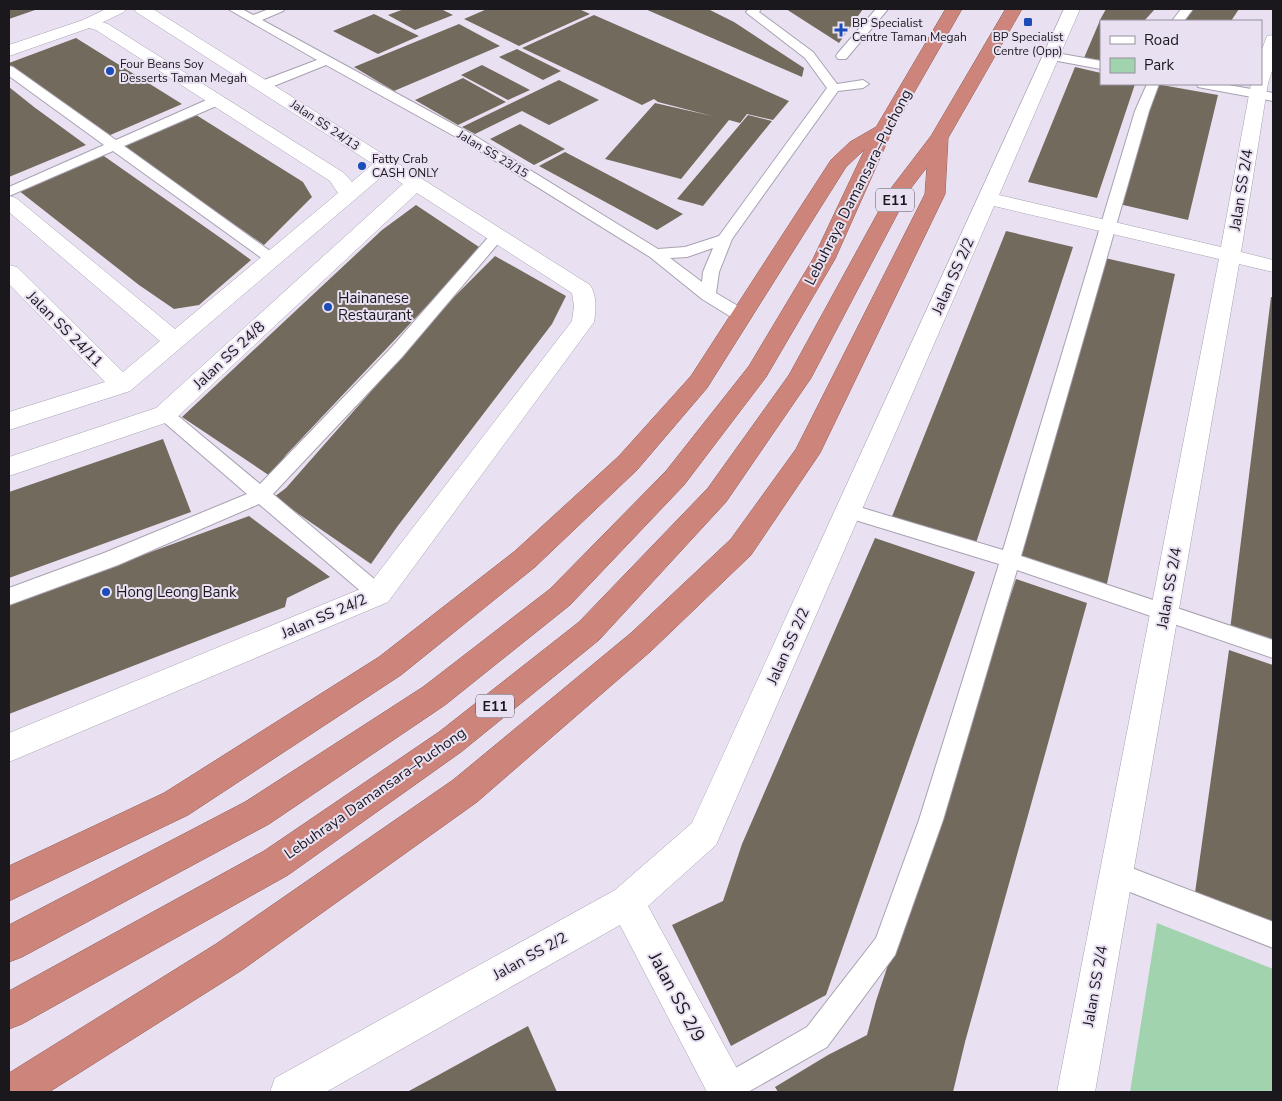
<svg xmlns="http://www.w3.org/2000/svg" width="1282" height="1101" font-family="'Nunito Sans',sans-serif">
  <rect width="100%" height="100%" fill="#e9e1f2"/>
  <path fill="#a1d3af" d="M1157,923L1273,969V1092H1130Z"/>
  <path fill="#726a5c" d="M9,9H38L9,19Z
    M404,9H441L453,15L415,30L388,15Z
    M487,9H579L590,14L519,46L464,19Z
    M645,9H708L734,22L804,68L802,77Z
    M786,9H863L839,43Z
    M1106,9H1155L1144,21H1101V61L1084,58L1101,18Z
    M1193,9H1239L1231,21H1184Z
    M374,14L419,36L378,54L333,31Z
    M594,15L713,67L789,101L773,120L747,114L740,123L729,120L681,179L605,159L655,103L712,116L658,102L654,99L642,105L522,48Z
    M459,24L500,46L394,91L354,67Z
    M76,38L182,104L108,136L9,67V63Z
    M517,49L561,71L543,80L499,57Z
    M482,65L530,90L508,100L461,75Z
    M1075,67L1101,73V84H1135L1097,198L1028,182Z
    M463,78L506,102L458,125L415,100Z
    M559,80L599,100L549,125L522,111L475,134L462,127Z
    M1156,84L1218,95L1188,220L1119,204Z
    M9,87L34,107L86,145L9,177Z
    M193,113L303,182L312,197L264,245L120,145Z
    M748,115L772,121L703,206L677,199Z
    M520,124L565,149L534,165L490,139Z
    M565,152L683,214L657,230L539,166Z
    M101,154L225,241L251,260L199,305L174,309L139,285L18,190Z
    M416,205L479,247L473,257L286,455L270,476L182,417L382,230Z
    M1006,231L1073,247L975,546L891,519Z
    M495,256L566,296L552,324L397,527L371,564L274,497L286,488L454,297Z
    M1105,258L1175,274L1106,588L1017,560Z
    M1271,297H1273V644L1230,630Z
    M163,439L191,512L9,578V492Z
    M249,516L330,577L287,598L285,607L9,714V604Z
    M875,538L975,572L826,995L731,1046L672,925L723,901L742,844Z
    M1016,579L1087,603L965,1042L953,1092H778L775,1087L828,1055L867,1035L876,1001Z
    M1229,650L1273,665V931L1194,900Z
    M528,1026L557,1092H407L433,1078Z"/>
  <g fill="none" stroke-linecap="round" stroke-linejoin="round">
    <defs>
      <path id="service" d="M228,9H242L253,15L269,9H285L283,11L262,20L475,136L658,249L685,247L719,236L827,88L805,58L748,14L746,12L749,9H761L759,12L813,52L837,84L863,80L869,84L863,88L838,91L732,239L719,272L716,293L748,312L750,316L748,320L742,321L736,320L702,299L650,257L465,142L326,65L269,88H259L258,85L259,82L317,60ZM713,248L703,272L702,282L670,258L687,257Z
        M876,9H888L846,59H838L836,56L838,53Z
        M1181,9H1193L1184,21H1172Z
        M1051,52L1101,61V69L1047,59L1045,56Z
        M9,66L13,67L116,140L211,98H221L223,101L221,104L124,146L277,256L280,259L277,262H267L113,151L9,196V187L104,145L9,76Z
        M1147,84H1159L1149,111L1021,556L1273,640V658L1017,570L943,820L895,955L827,1047L748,1092H707L711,1082L807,1027L876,938L919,820L999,564L842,516L839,511L842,506L849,504L1003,550L1135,111Z
        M1197,84H1223L1273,93V101L1203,88L1198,87Z
        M497,231L502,233L505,236L502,239L402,357L273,494L385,588L388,594L385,600L378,602L371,600L259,504L118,565L9,605V588L104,553L247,494L159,418L156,414L159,410L165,408L171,410L260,484L390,349L492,233Z
        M1116,862L1273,922V948L1107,883L1104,874L1107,865Z"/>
      <path id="minor" d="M134,9H153L590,285C597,296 596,309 594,322L388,602L9,762V733L368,586L572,321L574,306L572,293L417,193L174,420L9,476V457L156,408L403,184L386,173L130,391L9,430V412L105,382L9,284V265L17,267L123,372L160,341L9,212V196L16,198L175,329L338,193L330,181L96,30L83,26L81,23L83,20L89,18L108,24L344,173L352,182L373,164L136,12Z
        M1064,9H1080L999,195L1221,247L1251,84H1261V52L1267,36L1273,35V68L1268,83L1241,252L1273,260V272L1239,264L1095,1092H1057L1219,259L994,206L716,845L648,906L742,1078L747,1092H707L620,925L326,1092H270L275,1078L615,890L692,823Z"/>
      <path id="tertiary" d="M106,9H126L124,12L95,26L9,56V45L83,20Z"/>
      <path id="motorway" d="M946,9H962L892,131L835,259L766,377L684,485L570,605L445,705L269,824L22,957L9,962V925L245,802L423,687L550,589L666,471L749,366L813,259L865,149L846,167L707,388L637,470L535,567L401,675L188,815L9,901V866L164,793L379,657L515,551L619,456L691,376L831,160L850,142L876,127Z
        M1006,9H1022L948,138L945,194L820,453L751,555L651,651L477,802L242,970L49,1092H9V1073L216,944L453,780L631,633L731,539L796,449L925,194L927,167L911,188L811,378L726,502L599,640L461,752L288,875L22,1024L9,1029V991L264,851L439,732L579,622L708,488L789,375L892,187L931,136Z"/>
    </defs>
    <use href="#service" stroke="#a8a1b0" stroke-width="2"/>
    <use href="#minor" stroke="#a8a1b0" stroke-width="1"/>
    <use href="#tertiary" stroke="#a8a1b0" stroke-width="1"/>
    <use href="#motorway" stroke="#8e5e59" stroke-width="1"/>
    <use href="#service" fill="#fff" fill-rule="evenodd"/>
    <use href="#minor" fill="#fff" fill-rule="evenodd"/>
    <use href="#tertiary" fill="#fff" fill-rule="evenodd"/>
    <use href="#motorway" fill="#cd847a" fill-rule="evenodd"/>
  </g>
  <g fill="#1b4cb9" stroke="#e9e1f2" stroke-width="2">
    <rect x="1023" y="17" width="10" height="10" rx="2.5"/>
    <path d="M838.5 22.5h5v5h5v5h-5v5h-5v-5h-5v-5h5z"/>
    <circle cx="110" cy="71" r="5"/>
    <circle cx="362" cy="166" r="5"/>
    <circle cx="328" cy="307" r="5"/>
    <circle cx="106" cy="592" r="5"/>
  </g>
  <g text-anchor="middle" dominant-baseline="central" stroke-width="4" stroke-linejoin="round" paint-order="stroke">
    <g font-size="12" fill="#1a171d" stroke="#e9e1f2" text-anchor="start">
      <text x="852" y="23">BP Specialist<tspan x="852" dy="14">Centre Taman Megah</tspan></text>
      <text x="1028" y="37" text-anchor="middle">BP Specialist<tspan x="1028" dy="14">Centre (Opp)</tspan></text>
      <text x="120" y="64">Four Beans Soy<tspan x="120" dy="14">Desserts Taman Megah</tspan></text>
      <text x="372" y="159">Fatty Crab<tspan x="372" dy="14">CASH ONLY</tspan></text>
    </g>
    <g font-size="12" fill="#1a171d" stroke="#e9e1f2">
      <text transform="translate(325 125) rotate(34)">Jalan SS 24/13</text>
      <text transform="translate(493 154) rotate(31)">Jalan SS 23/15</text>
    </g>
    <g fill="#e9e1f2" stroke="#58545d" stroke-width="1">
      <rect x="876" y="188.5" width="38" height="23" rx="4"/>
      <rect x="476" y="694.5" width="38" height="23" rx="4"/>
    </g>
    <g font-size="14" font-weight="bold" fill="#1a171d">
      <text x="895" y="200">E11</text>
      <text x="495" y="706">E11</text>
    </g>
    <g font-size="15" fill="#1a171d" stroke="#e9e1f2">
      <text transform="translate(858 187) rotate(-63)">Lebuhraya Damansara–Puchong</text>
      <text transform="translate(1241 190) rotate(-81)">Jalan SS 2/4</text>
      <text transform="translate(953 276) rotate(-66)">Jalan SS 2/2</text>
      <text transform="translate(65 329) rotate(45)">Jalan SS 24/11</text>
      <text transform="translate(229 355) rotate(-43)">Jalan SS 24/8</text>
      <text transform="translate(1169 588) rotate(-80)">Jalan SS 2/4</text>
      <text transform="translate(324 616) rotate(-23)">Jalan SS 24/2</text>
      <text transform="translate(788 646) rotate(-66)">Jalan SS 2/2</text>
      <text transform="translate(375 793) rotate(-35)">Lebuhraya Damansara–Puchong</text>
      <text transform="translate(530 956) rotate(-29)">Jalan SS 2/2</text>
      <text transform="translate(1095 986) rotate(-80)">Jalan SS 2/4</text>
    </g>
    <g font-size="15" fill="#1a171d" stroke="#e9e1f2" text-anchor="start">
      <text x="338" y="298">Hainanese<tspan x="338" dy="17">Restaurant</tspan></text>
      <text x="116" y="592">Hong Leong Bank</text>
    </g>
    <g font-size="18" fill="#1a171d" stroke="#e9e1f2">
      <text transform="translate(677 997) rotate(62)">Jalan SS 2/9</text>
    </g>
  </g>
  <rect width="1282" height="1101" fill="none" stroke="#1a171d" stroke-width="20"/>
  <rect x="1100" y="20" width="162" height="65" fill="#e9e1f2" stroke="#96909d"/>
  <rect x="1110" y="36" width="25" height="8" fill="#ffffff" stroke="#96909d"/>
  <text x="1144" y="45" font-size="15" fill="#1a171d">Road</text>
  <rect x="1110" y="58" width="25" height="15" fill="#a1d3af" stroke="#96909d"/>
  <text x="1144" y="70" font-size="15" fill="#1a171d">Park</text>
</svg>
